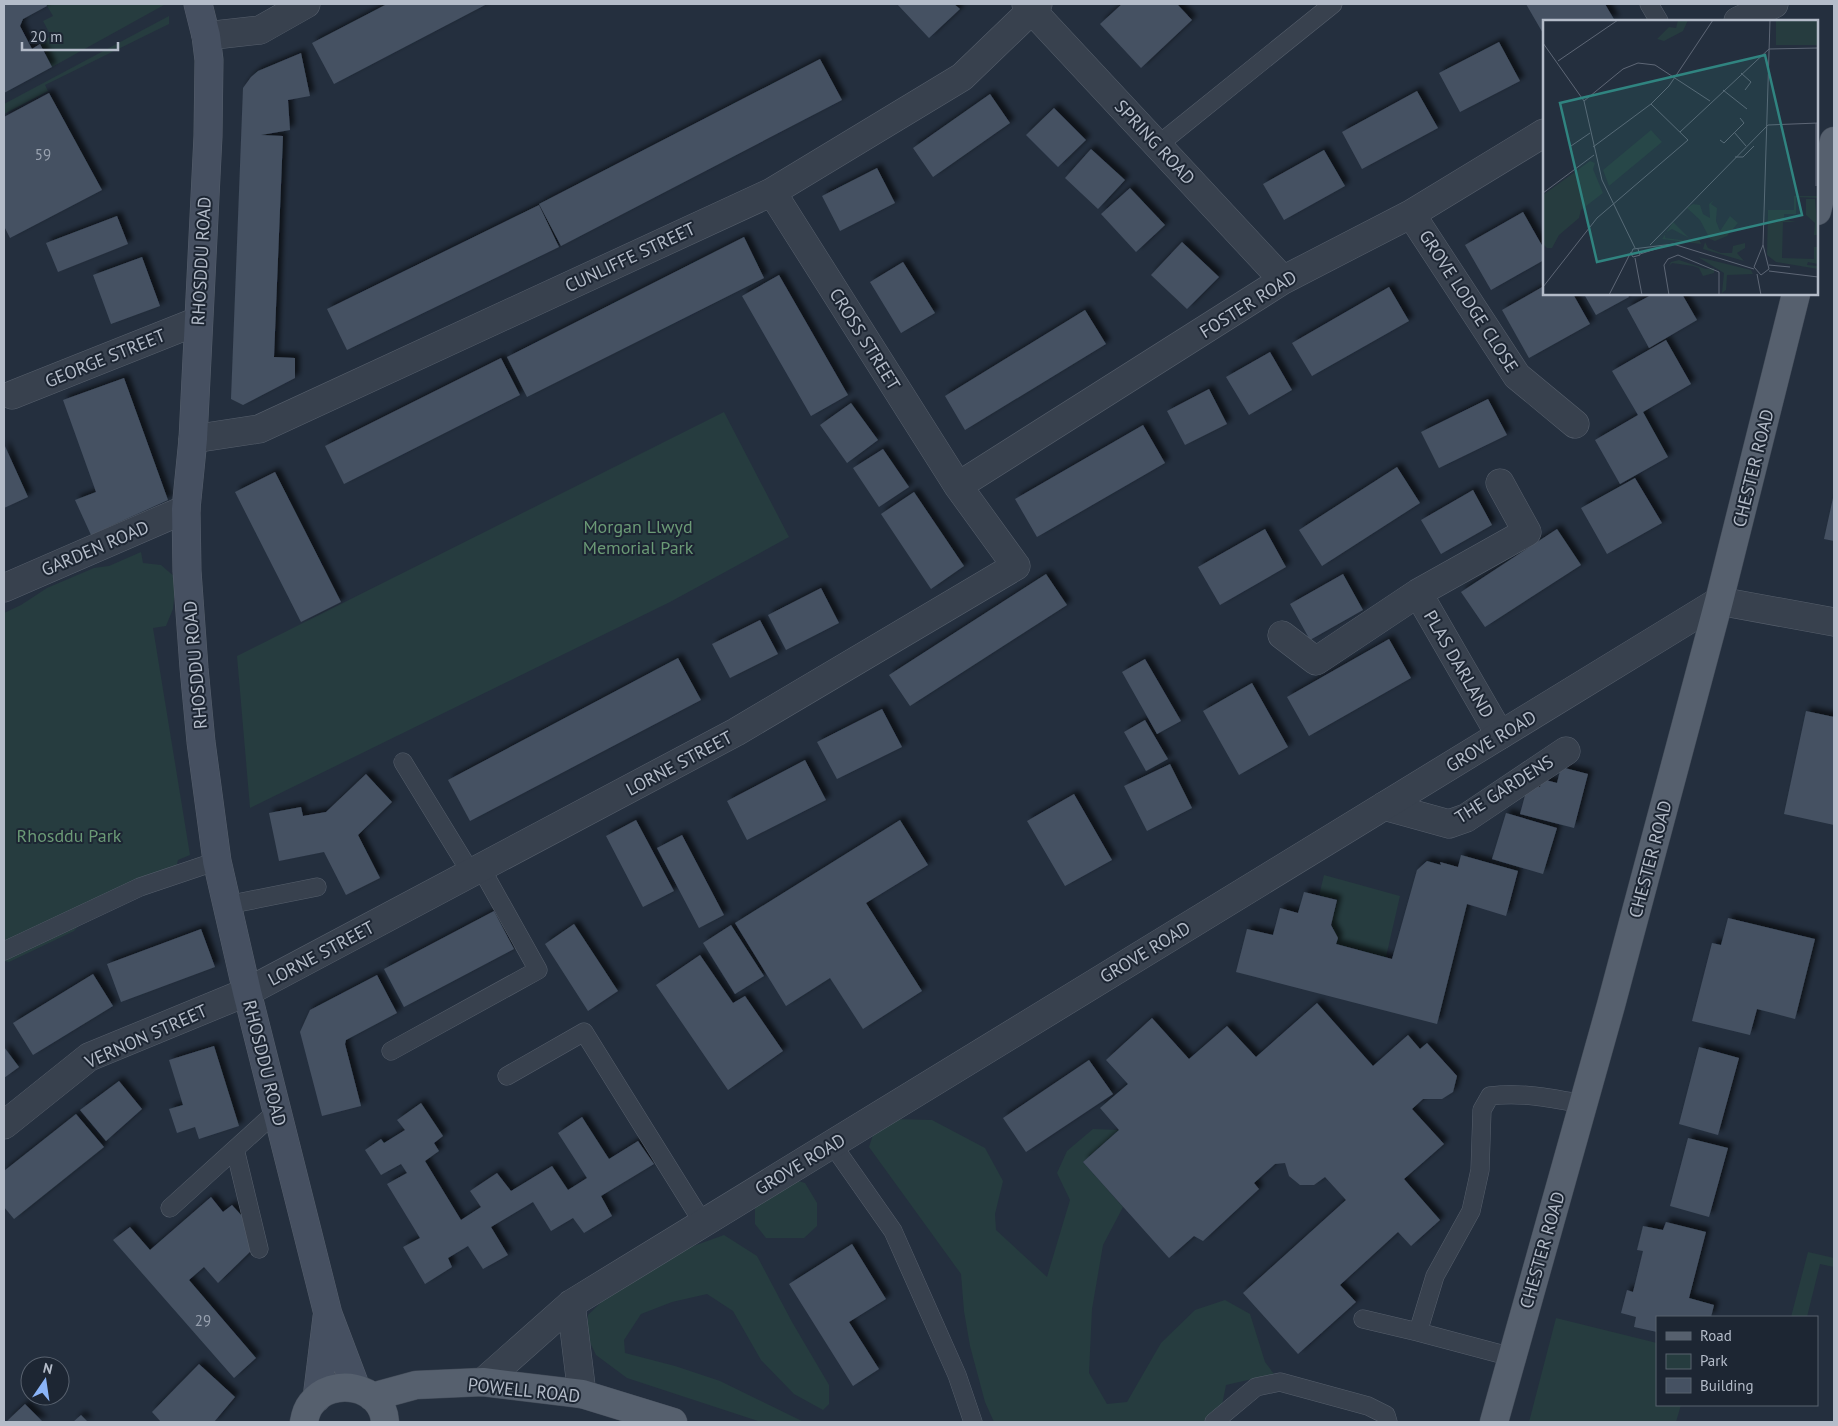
<svg xmlns="http://www.w3.org/2000/svg" width="1838" height="1426" font-family="'PT Sans',sans-serif">
  <defs>
    <filter id="shadow"><feDropShadow dx="4.5" dy="-4.5" stdDeviation="2.5" flood-color="#0009"/></filter>
  </defs>
  <rect width="100%" height="100%" fill="#242f3e"/>
  <path fill="#263c3f" d="M46,4H163L164,5L52,67L40,43L51,36L43,21L53,16Z
    M169,16V24L45,85L48,91L4,114V104Z
    M724,412L789,537L670,602L250,808L237,656Z
    M141,552L143,563L161,565L176,578L173,609L166,626L153,628L190,855L178,860L176,868L102,900L74,931L9,962L4,961V613L21,605L47,588L94,568L109,566Z
    M1324,875L1400,896L1386,957L1336,944L1338,938L1331,925L1337,900L1319,896Z
    M893,1119L932,1120L985,1148L1003,1181L995,1214L996,1230L1047,1277L1070,1200L1057,1173L1067,1151L1093,1129L1119,1130L1083,1162L1123,1207L1103,1245L1092,1309L1089,1373L1107,1404L1127,1402L1161,1343L1195,1310L1225,1300L1250,1314L1265,1362L1274,1374L1226,1385L1221,1410L1207,1422H994L985,1402L970,1346L964,1311L961,1274L869,1147L874,1132Z
    M785,1177L805,1183L817,1203V1226L804,1238H766L755,1224V1201Z
    M724,1235L757,1256L792,1322L829,1385V1404L823,1410L794,1394L761,1360L733,1311L707,1294L672,1302L641,1314L624,1340L625,1353L675,1366L720,1381L804,1422H761L627,1378L596,1355L587,1336L588,1315L627,1277L688,1248Z
    M1808,1252L1834,1258V1267L1820,1264L1807,1317H1791Z
    M1556,1318L1657,1343V1405H1681L1676,1422H1529Z"/>
  <path fill="#455162" filter="url(#shadow)" d="M4,4H46L47,6L23,19L20,26L32,49L40,44L52,67L4,93Z
    M387,4H487L334,84L312,43Z
    M897,4H954L960,9L929,38Z
    M1122,4H1177L1192,20L1141,68L1100,24Z
    M1526,4H1605L1615,21H1544V35Z
    M1499,42L1520,81L1460,112L1439,73Z
    M301,53L310,96L288,100L290,130L261,135L283,136L274,357L295,358V378L243,405L231,399L243,88L251,77L258,71Z
    M820,59L842,100L561,246L539,204Z
    M1417,91L1438,128L1362,169L1342,132Z
    M49,93L102,190L10,238L4,226V117Z
    M990,94L1010,123L933,177L913,148Z
    M1054,108L1086,140L1058,167L1026,135Z
    M1091,149L1125,180L1098,209L1065,178Z
    M1324,150L1345,186L1284,220L1263,184Z
    M877,168L895,203L840,231L822,196Z
    M1130,188L1165,225L1136,252L1101,214Z
    M539,205L559,247L347,350L327,309Z
    M1523,212L1544,249V260L1491,290L1465,245Z
    M117,216L128,244L58,272L46,243Z
    M744,237L764,278L527,397L507,357Z
    M1182,242L1219,277L1187,309L1151,275Z
    M142,257L160,306L111,324L93,275Z
    M903,262L935,313L901,333L870,282Z
    M779,275L848,395L811,416L742,296Z
    M1544,286V294H1573L1590,324L1529,358L1502,310Z
    M1389,287L1409,321L1312,376L1292,343Z
    M1584,294H1627L1629,297L1596,315Z
    M1653,294H1682L1697,320L1649,348L1627,308Z
    M1085,310L1106,344L965,430L945,396Z
    M1666,340L1691,384L1643,412L1668,457L1620,484L1595,440L1638,415L1612,371Z
    M1270,352L1292,390L1249,415L1226,377Z
    M501,358L520,395L344,484L325,446Z
    M124,378L168,500L91,535L75,500L96,492L63,400Z
    M1209,389L1227,424L1185,445L1167,411Z
    M1488,399L1507,435L1439,468L1421,432Z
    M851,403L878,440L847,463L820,425Z
    M1143,425L1165,463L1037,537L1015,499Z
    M4,444L28,497L4,508Z
    M883,449L909,487L879,507L853,468Z
    M1397,467L1420,503L1322,566L1299,530Z
    M275,472L341,602L301,622L235,492Z
    M1635,478L1662,523L1607,554L1581,508Z
    M1473,490L1492,525L1441,554L1421,520Z
    M914,492L964,566L931,589L881,514Z
    M1833,498H1834V541L1824,539Z
    M1265,529L1286,567L1220,605L1198,567Z
    M1557,529L1581,565L1485,627L1461,592Z
    M1046,574L1067,605L910,706L889,675Z
    M1343,574L1363,610L1310,640L1290,604Z
    M821,588L839,623L786,650L768,615Z
    M760,620L778,654L730,678L712,644Z
    M1389,639L1411,678L1309,736L1287,697Z
    M678,658L701,700L470,821L448,780Z
    M1145,659L1181,721L1157,734L1122,672Z
    M1252,683L1288,747L1239,775L1203,711Z
    M882,709L902,747L837,779L817,742Z
    M1806,711L1834,717V825L1784,814Z
    M1145,720L1168,759L1146,771L1124,732Z
    M805,760L826,800L747,840L727,801Z
    M1170,764L1192,808L1147,831L1124,786Z
    M1561,767L1588,774L1574,828L1520,814L1528,784L1540,787L1542,779L1557,783Z
    M366,774L392,802L358,835L380,878L346,895L324,852L279,861L269,813L301,807L303,816L326,812Z
    M1074,794L1112,860L1065,886L1027,821Z
    M1506,813L1557,828L1543,874L1492,859Z
    M636,820L674,891L643,907L606,836Z
    M900,820L928,865L866,903L922,991L863,1029L830,978L786,1006L735,923Z
    M682,835L724,915L699,928L657,848Z
    M1461,855L1518,871L1506,916L1467,904L1437,1024L1236,972L1247,929L1273,935L1280,908L1298,913L1304,892L1337,900L1331,925L1338,938L1336,944L1392,959L1417,870L1427,861L1441,865L1440,862L1458,867Z
    M494,911L514,949L404,1007L384,969Z
    M1728,918L1815,939L1795,1019L1757,1009L1750,1035L1692,1021L1712,943L1721,945Z
    M574,924L618,991L588,1011L545,944Z
    M731,925L764,976L735,994L703,943Z
    M201,929L215,967L121,1002L107,964Z
    M700,955L733,1003L745,996L783,1051L728,1090L656,985Z
    M93,974L113,1006L33,1055L13,1023Z
    M377,975L397,1013L346,1040L345,1044L361,1106L322,1116L300,1032L310,1010Z
    M1317,1003L1373,1066L1408,1035L1420,1049L1427,1043L1457,1076L1453,1092L1442,1099H1423L1412,1109L1444,1144L1404,1179L1440,1220L1411,1246L1398,1232L1340,1285L1356,1302L1298,1354L1243,1293L1346,1200L1325,1177L1314,1185H1300L1289,1176L1285,1163L1275,1164L1254,1183L1259,1189L1203,1241L1194,1236L1169,1258L1083,1162L1119,1130L1100,1108L1128,1084L1106,1060L1152,1018L1189,1059L1227,1026L1256,1057Z
    M214,1046L239,1126L199,1139L195,1127L177,1133L169,1109L183,1105L169,1060Z
    M4,1047L19,1067L4,1078Z
    M1699,1047L1739,1058L1718,1135L1679,1124Z
    M1089,1060L1113,1094L1026,1152L1003,1118Z
    M119,1081L142,1109L106,1141L80,1110Z
    M421,1103L443,1136L434,1143L439,1151L425,1161L461,1220L481,1207L470,1191L497,1173L511,1191L552,1166L568,1190L587,1178L558,1133L582,1117L609,1159L638,1141L654,1164L601,1196L612,1216L584,1233L573,1218L551,1231L533,1202L491,1227L508,1255L483,1269L468,1246L448,1258L452,1267L425,1284L403,1247L420,1238L387,1184L407,1173L401,1164L381,1175L365,1150L381,1139L384,1143L405,1130L397,1120Z
    M76,1114L104,1147L14,1219L4,1207V1171Z
    M1688,1138L1728,1148L1709,1217L1670,1206Z
    M211,1197L223,1212L232,1205L251,1226V1231L246,1235L256,1246L218,1283L204,1267L189,1280L256,1358L234,1378L113,1240L130,1227L150,1250Z
    M1666,1222L1706,1232L1689,1298L1714,1305L1711,1317H1657V1332L1634,1327L1636,1317L1621,1313L1627,1290L1633,1292L1643,1251L1637,1250L1643,1226L1663,1230Z
    M852,1244L886,1299L849,1322L879,1369L853,1386L789,1284Z
    M199,1364L235,1397L214,1422H161L152,1412Z
    M25,1404L43,1422H6Z
    M81,1415L88,1422H73Z"/>
  <g fill="none" stroke-linecap="round" stroke-linejoin="round">
    <defs>
      <path id="service" d="M1649,4L1659,21
        M1158,145L1333,4
        M403,762L471,873
        M227,905L317,887
        M4,951L140,887L217,861
        M391,1051L538,970L481,868
        M507,1076L584,1032L703,1223
        M832,1144L893,1231L957,1375L973,1422
        M235,1149L259,1249
        M170,1208L277,1111
        M1363,1319L1418,1332L1435,1276L1471,1211L1480,1170L1482,1110L1490,1096C1522,1092 1551,1098 1583,1104
        M1418,1332L1512,1357
        M1214,1422L1256,1387L1280,1382L1368,1406L1386,1415L1388,1422"/>
      <path id="minor" d="M1026,4L1283,280
        M1738,21L1774,4
        M206,36L260,30L306,4
        M1411,214L1517,376L1575,424
        M12,395L198,321
        M193,439L259,429L772,192L962,77L1038,4
        M958,486L1283,280L1411,214L1544,133
        M4,588L186,509
        M1418,593L1500,735
        M1719,601L1834,622
        M1282,635L1316,661L1418,593L1527,532L1500,483
        M1384,806L1449,824L1466,818L1566,751
        M4,1125L89,1057L247,992L736,732L1016,566L958,486L772,192"/>
      <path id="tertiary" d="M571,1304L582,1394
        M483,1382L571,1304L1719,601"/>
      <path id="secondary" d="M198,4L206,36L209,60L208,136L193,439L186,509L187,571L194,668L201,742L217,861L247,992L328,1314L356,1388
        M317,1398L327,1317"/>
      <path id="primary" d="M1817,211L1834,141
        M372,1397L416,1385L483,1382L582,1394L673,1422
        M304,1422C305,1416 307,1409 311,1404C331,1376 383,1385 385,1422
        M1494,1422L1611,1005L1719,601L1796,294"/>
    </defs>
    <use href="#service" stroke="#565f6c" stroke-width="19"/>
    <use href="#minor" stroke="#565f6c" stroke-width="29"/>
    <use href="#tertiary" stroke="#565f6c" stroke-width="29"/>
    <use href="#secondary" stroke="#565f6c" stroke-width="29"/>
    <use href="#primary" stroke="#414a57" stroke-width="29"/>
    <use href="#service" stroke="#38414e" stroke-width="18"/>
    <use href="#minor" stroke="#38414e" stroke-width="28"/>
    <use href="#tertiary" stroke="#38414e" stroke-width="28"/>
    <use href="#secondary" stroke="#465061" stroke-width="28"/>
    <use href="#primary" stroke="#56606e" stroke-width="28"/>
  </g>
  <g text-anchor="middle" dominant-baseline="central" stroke-width="4" stroke-linejoin="round" paint-order="stroke">
    <g font-size="15" fill="#98a1af">
      <text x="43" y="154">59</text>
      <text x="203" y="1320">29</text>
    </g>
    <g font-size="18" fill="#b4bcc9" stroke="#1d2633">
      <text transform="translate(1155 142) rotate(47)">SPRING ROAD</text>
      <text transform="translate(630 257) rotate(-25)">CUNLIFFE STREET</text>
      <text transform="translate(201 261) rotate(-87)">RHOSDDU ROAD</text>
      <text transform="translate(1469 301) rotate(57)">GROVE LODGE CLOSE</text>
      <text transform="translate(1248 304) rotate(-32)">FOSTER ROAD</text>
      <text transform="translate(865 339) rotate(58)">CROSS STREET</text>
      <text transform="translate(105 358) rotate(-22)">GEORGE STREET</text>
      <text transform="translate(1753 468) rotate(-76)">CHESTER ROAD</text>
      <text transform="translate(95 548) rotate(-23)">GARDEN ROAD</text>
      <text transform="translate(1459 664) rotate(60)">PLAS DARLAND</text>
      <text transform="translate(195 665) rotate(-95)">RHOSDDU ROAD</text>
      <text transform="translate(1491 741) rotate(-31)">GROVE ROAD</text>
      <text transform="translate(679 763) rotate(-28)">LORNE STREET</text>
      <text transform="translate(1504 789) rotate(-32)">THE GARDENS</text>
      <text transform="translate(1650 859) rotate(-75)">CHESTER ROAD</text>
      <text transform="translate(1145 952) rotate(-31)">GROVE ROAD</text>
      <text transform="translate(321 953) rotate(-28)">LORNE STREET</text>
      <text transform="translate(146 1036) rotate(-24)">VERNON STREET</text>
      <text transform="translate(265 1063) rotate(76)">RHOSDDU ROAD</text>
      <text transform="translate(800 1164) rotate(-31)">GROVE ROAD</text>
      <text transform="translate(1542 1250) rotate(-74)">CHESTER ROAD</text>
      <text transform="translate(524 1390) rotate(6)">POWELL ROAD</text>
    </g>
    <g font-size="18" fill="#6b9a76" stroke="#1d2633">
      <text x="638" y="526">Morgan Llwyd<tspan x="638" dy="21">Memorial Park</tspan></text>
      <text x="69" y="835">Rhosddu Park</text>
    </g>
  </g>
  <g transform="translate(1543 20)">
    <rect width="275" height="275" fill="#242f3e"/>
    <path d="M135,0H145L140,11L121,21L114,19L126,7L133,8ZM233,0H275V25H233ZM108,110L119,122L66,166L60,150ZM47,141L52,143L50,149L60,173L38,190L36,198L16,215L9,228H4L0,224V175ZM251,176H275V178L253,177V194H241V200L253,202H240L239,238L271,239V227H275V244L265,242L264,245L275,246V249L233,242L224,235L225,190H251ZM263,179H272L275,215H271L272,203L263,195ZM171,180L168,184L174,188L173,201L177,211L187,196L195,203L184,216L172,221L167,219L157,200L144,188L150,184L157,185L160,194L167,198L166,184ZM130,202L146,218L129,209L122,213V218L146,221L156,219L158,224L119,219ZM162,222L165,228L178,233H189L190,226L202,223V228L194,233L201,241L160,229ZM155,237L208,250L210,254L184,255L183,270L179,273L181,253ZM136,240L163,249L171,248V253L160,256L156,248L150,246L129,243L126,246L128,242Z" fill="#263c3f"/>
    <path fill="none" stroke="#5e6776" stroke-width="1" d="M0,23L41,81L59,160L92,228M15,41L75,0M198,53L208,62L202,70M180,70L204,89M41,81L80,49L95,43L112,45L167,81M137,112L226,29L275,28M191,112L203,126M177,120L181,123L201,103L197,98M28,126L47,113M50,127L108,84L126,66L170,0M192,137H200L211,126M273,166V103M0,173L51,135M107,225L225,105L275,103M220,225L211,247L218,255L226,249L220,225L227,0M95,229L97,235L90,237L88,234L90,229L130,224L211,249M97,234L119,227M92,238L99,275M226,245L247,247M226,251L275,257M214,254L218,275M0,267L54,198L145,120L108,84M66,275L88,232M126,275L121,245L125,239L135,235L176,252V275"/>
    <path fill="#308480" fill-opacity="0.15" stroke="#308480" stroke-width="2.5" d="M222,35L259,195L54,242L17,83Z"/>
    <rect width="275" height="275" fill="none" stroke="#b4bcc9" stroke-width="2.5"/>
  </g>
  <rect width="1838" height="1426" fill="none" stroke="#b4bcc9" stroke-width="10"/>
  <rect x="1656" y="1316" width="162" height="90" fill="#1d2633" stroke="#59626f"/>
  <rect x="1666" y="1332" width="25" height="8" fill="#56606e" stroke="#59626f"/>
  <text x="1700" y="1341" font-size="15" fill="#b4bcc9">Road</text>
  <rect x="1666" y="1354" width="25" height="15" fill="#263c3f" stroke="#59626f"/>
  <text x="1700" y="1366" font-size="15" fill="#b4bcc9">Park</text>
  <rect x="1666" y="1378" width="25" height="15" fill="#455162" stroke="#59626f"/>
  <text x="1700" y="1391" font-size="15" fill="#b4bcc9">Building</text>
  <g transform="translate(45 1381) rotate(13)"><circle r="24" fill="#1d2633" stroke="#59626f"/>
  <path d="M0-4L9 19L0 12L-9 19Z" fill="#8ab4f8"/>
  <text y="-8" font-size="14" font-weight="bold" text-anchor="middle" fill="#b4bcc9">N</text>
  </g>
  <path d="M22 42v8h96v-8" fill="none" stroke="#b4bcc9" stroke-width="2.5"/>
  <text x="30" y="42" font-size="15" fill="#b4bcc9" stroke="#1d2633" stroke-width="4" paint-order="stroke">20 m</text>
</svg>
